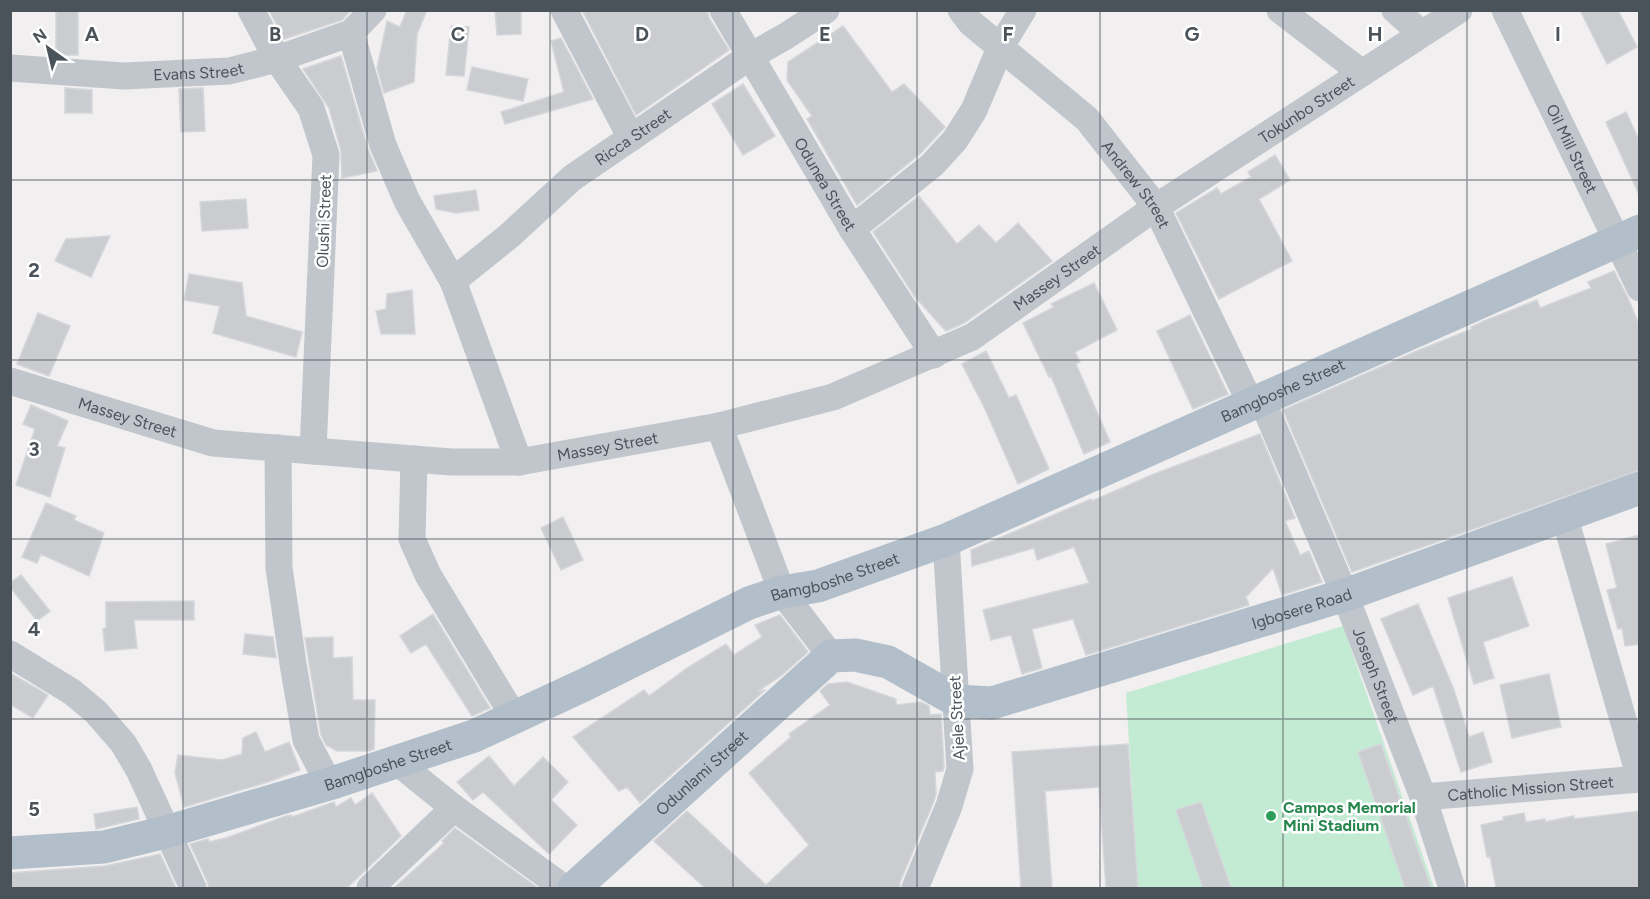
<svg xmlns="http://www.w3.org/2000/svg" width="1650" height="899" font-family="Figtree,sans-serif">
  <rect width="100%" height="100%" fill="#f1efef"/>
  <path fill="#c3ead2" d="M1343,626L1434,888H1138L1126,693Z"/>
  <path fill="#caccd0" stroke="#d4d6da" stroke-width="1.5" d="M56,10H78V55H56Z
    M269,10H351L342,20L284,39Z
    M407,10H427L417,34L414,82L384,93L377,68L387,21L400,27Z
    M495,10H521V34L497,35Z
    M582,10H707L709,18L729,50L636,115Z
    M1580,10H1618L1637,47L1607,64Z
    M451,26L469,27L464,76L446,75Z
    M843,26L892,92L904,84L945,127L921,153L857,205L807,119L812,116L787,80L788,62Z
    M561,38L593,99L505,124L501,112L564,92L551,41Z
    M341,56L368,149L377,171L342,178L341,151L329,108L303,69Z
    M472,67L528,79L523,101L467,90Z
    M743,84L775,136L743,155L712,104Z
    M65,88L92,90V113H65Z
    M203,88L205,131L181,132L179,89Z
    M1626,112L1640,142V197L1606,122Z
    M1275,155L1290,180L1259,199L1292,261L1219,299L1176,213L1217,188L1221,194L1251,177L1248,172Z
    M476,190L479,210L456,213L436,209L434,196Z
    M919,196L957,244L979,225L996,243L1018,223L1052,261L964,323L946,331L915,297L873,232Z
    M246,199L248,228L202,231L200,202Z
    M110,236L91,277L55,261L66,239Z
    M1614,271L1628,298L1640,327V470L1352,572L1283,410L1419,350L1472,329L1471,327L1484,321L1537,300L1540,308L1591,288L1588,282Z
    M189,274L242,283L246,316L302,332L296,357L213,333L220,306L184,300Z
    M1094,283L1117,330L1075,352L1080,362L1076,364L1110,442L1084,454L1051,376L1049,377L1023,323L1054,307L1051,304Z
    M412,290L415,334H381L376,311L386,309L387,294Z
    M38,313L70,326L49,376L17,364Z
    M1190,315L1228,394L1193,409L1157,331Z
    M986,351L1009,398L1016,395L1049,469L1018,484L985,409L962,364Z
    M31,405L68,421L57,446L65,448L50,497L16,485L35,429L23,424Z
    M1260,434L1295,518L1285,521L1300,555L1309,551L1322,582L1282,595L1273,568L1246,597L1249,605L1086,655L1073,619L1032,629L1042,668L1022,674L1011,635L991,640L983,610L1089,583L1074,547L1037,560L1034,548L972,566L971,550L1091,499L1092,501L1154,474Z
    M46,503L76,516L74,520L104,533L89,576L41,554L37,563L22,557Z
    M563,517L583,560L561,570L541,528Z
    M1640,535V644L1625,646L1622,628L1618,629L1607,590L1617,588L1606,544Z
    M21,575L50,611L37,621L10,587V583Z
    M1512,577L1529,626L1483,642L1494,678L1474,684L1448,598Z
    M194,601V620H134L137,648L105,651L103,629L106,628V602Z
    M1418,604L1454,690L1469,737L1483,732L1492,762L1461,772L1433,686L1413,695L1381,619Z
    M433,614L490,708L472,716L426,644L411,653L400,636Z
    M780,615L808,652L781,676L758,691L765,690L640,803L627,787L619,791L573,737L644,690L649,696L687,668L726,644L734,655L762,637L755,625Z
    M245,634L273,637L276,658L243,654Z
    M333,637V658L352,657L353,700H375L374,749L369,751H337L326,745L321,735L305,638Z
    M10,673L48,695L33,718L10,704Z
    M1549,674L1561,727L1512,738L1500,685Z
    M847,682L896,699V705L921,702L929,706L930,715L941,714L944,767L943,771L935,772L936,794L934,801L900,882V888H705L654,841L687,811L766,885L809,845L749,773L791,737L789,734L830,705L820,691L828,684Z
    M256,732L265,752L289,742L300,770L268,782L184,807L175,773L178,755L222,760L242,754L243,738Z
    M1128,744L1138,888H1106L1099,787L1045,791L1052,888H1021L1012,752Z
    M1381,744L1431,888H1405L1358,752Z
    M489,756L514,786L543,757L568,782L551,800L577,825L549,854L483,792L473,800L457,782Z
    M372,793L401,836L347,888H209L207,881L190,844L208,839L209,842L226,838L286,816L291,815L292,817L334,802L336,807L351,798L355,805Z
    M1201,802L1231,888H1203L1176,810Z
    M137,807L139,819L96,829L94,814Z
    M1640,811V888H1496L1490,856L1487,857L1481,825L1504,820L1503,817L1524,813L1526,822L1545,819V822L1574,816V819Z
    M455,828L513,870L538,888H394L444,843L442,841Z
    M160,854L176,888H10V873L105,866Z"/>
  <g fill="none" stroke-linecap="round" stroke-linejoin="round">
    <g stroke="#c0c6cc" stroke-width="27">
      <path d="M251,10L277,59L311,108L326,155L313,451"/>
      <path d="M564,10L631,138"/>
      <path id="s1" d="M723,10L852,229L934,355"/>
      <path id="s2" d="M961,10L971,23L1087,119L1156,207L1251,404"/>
      <path d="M1280,10L1362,73"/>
      <path d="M1395,10L1421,33"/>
      <path id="s3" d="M1505,10L1640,288"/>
      <path d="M351,33L383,145L407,201L453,281L519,462"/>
      <path id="s4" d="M10,68L124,76L229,71L277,59L351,33L373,10"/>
      <path d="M852,229L932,165L955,140L974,110L1001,46L1023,10"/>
      <path id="s5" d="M453,281L509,236L572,178L749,57L786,36L826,10"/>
      <path id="s6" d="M10,381L213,443L451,462H519L719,426L833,397L972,337L1156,207L1459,10"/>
      <path id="s7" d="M1262,400L1345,595L1423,797L1452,888"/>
      <path d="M719,426L782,592L831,656"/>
      <path d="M278,448L279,568L293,664L306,740L329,784"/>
      <path d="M414,459L412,539L428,575L514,717"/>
      <path d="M1564,515L1640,778"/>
      <path d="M10,654L72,692L96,712L123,743L139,770L193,888"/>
      <path d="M397,762L454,808L564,888"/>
      <path id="s8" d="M1423,797L1640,779"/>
      <path d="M370,888L454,808"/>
      <path d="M915,888L949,806L960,769L946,540"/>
    </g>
    <g stroke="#b2bfca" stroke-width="33">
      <path id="s9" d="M10,853L104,847L166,832L329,784L474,736L584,685L749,603L782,592L818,586L946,540L1640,231"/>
      <path id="s10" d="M574,888L831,656L855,655L888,662L957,701L992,703L1345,595L1640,488"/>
    </g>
  </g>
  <path fill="none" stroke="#4a525a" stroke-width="1.5" stroke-opacity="0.55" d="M183,10V888M367,10V888M550,10V888M733,10V888M917,10V888M1100,10V888M1283,10V888M1467,10V888M10,180H1640M10,360H1640M10,539H1640M10,719H1640"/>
  <circle fill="#2e9e5b" stroke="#fff" stroke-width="2" cx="1271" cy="816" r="6"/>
  <g text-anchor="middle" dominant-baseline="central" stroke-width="5" stroke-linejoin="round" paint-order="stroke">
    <g font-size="16" fill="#4a525a" stroke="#fff">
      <text stroke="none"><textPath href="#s4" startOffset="189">Evans Street</textPath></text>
      <text stroke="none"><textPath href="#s6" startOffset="1396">Tokunbo Street</textPath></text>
      <text stroke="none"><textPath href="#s5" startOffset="231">Ricca Street</textPath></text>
      <text stroke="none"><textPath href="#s3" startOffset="154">Oil Mill Street</textPath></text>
      <text stroke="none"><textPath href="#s1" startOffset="202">Odunea Street</textPath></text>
      <text stroke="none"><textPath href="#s2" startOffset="249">Andrew Street</textPath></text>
      <text transform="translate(324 221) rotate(-88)">Olushi Street</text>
      <text stroke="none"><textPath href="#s6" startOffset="1095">Massey Street</textPath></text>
      <text stroke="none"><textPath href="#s9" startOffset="1362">Bamgboshe Street</textPath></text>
      <text stroke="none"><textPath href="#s6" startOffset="123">Massey Street</textPath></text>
      <text stroke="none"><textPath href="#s6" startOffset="609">Massey Street</textPath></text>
      <text stroke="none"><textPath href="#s9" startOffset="876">Bamgboshe Street</textPath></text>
      <text stroke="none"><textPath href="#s10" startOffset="842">Igbosere Road</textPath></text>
      <text stroke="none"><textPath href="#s7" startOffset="298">Joseph Street</textPath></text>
      <text transform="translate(957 718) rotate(-93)">Ajele Street</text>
      <text stroke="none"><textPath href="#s9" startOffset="390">Bamgboshe Street</textPath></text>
      <text stroke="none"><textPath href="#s10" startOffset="172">Odunlami Street</textPath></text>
      <text stroke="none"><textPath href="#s8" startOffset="108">Catholic Mission Street</textPath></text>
    </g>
    <g font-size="16" font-weight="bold" fill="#27864d" stroke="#fff" text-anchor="start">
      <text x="1283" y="807">Campos Memorial<tspan x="1283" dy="18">Mini Stadium</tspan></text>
    </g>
  </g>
  <g font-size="20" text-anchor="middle" font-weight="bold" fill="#4a525a" stroke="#fff" stroke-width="5" stroke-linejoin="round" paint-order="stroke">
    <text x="92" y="41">A</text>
    <text x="275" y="41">B</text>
    <text x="458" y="41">C</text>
    <text x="642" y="41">D</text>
    <text x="825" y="41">E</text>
    <text x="1008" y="41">F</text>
    <text x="1192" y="41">G</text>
    <text x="1375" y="41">H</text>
    <text x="1558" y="41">I</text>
    <text x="34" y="277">2</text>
    <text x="34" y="456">3</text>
    <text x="34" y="636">4</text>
    <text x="34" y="816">5</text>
  </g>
  <rect width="1650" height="899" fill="none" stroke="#4a525a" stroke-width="24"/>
  <g transform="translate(48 48) rotate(326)" stroke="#ffffff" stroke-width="4.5" paint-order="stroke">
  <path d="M0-4.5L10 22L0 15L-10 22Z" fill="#4a525a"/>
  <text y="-9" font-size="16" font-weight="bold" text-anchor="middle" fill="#4a525a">N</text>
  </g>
</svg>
